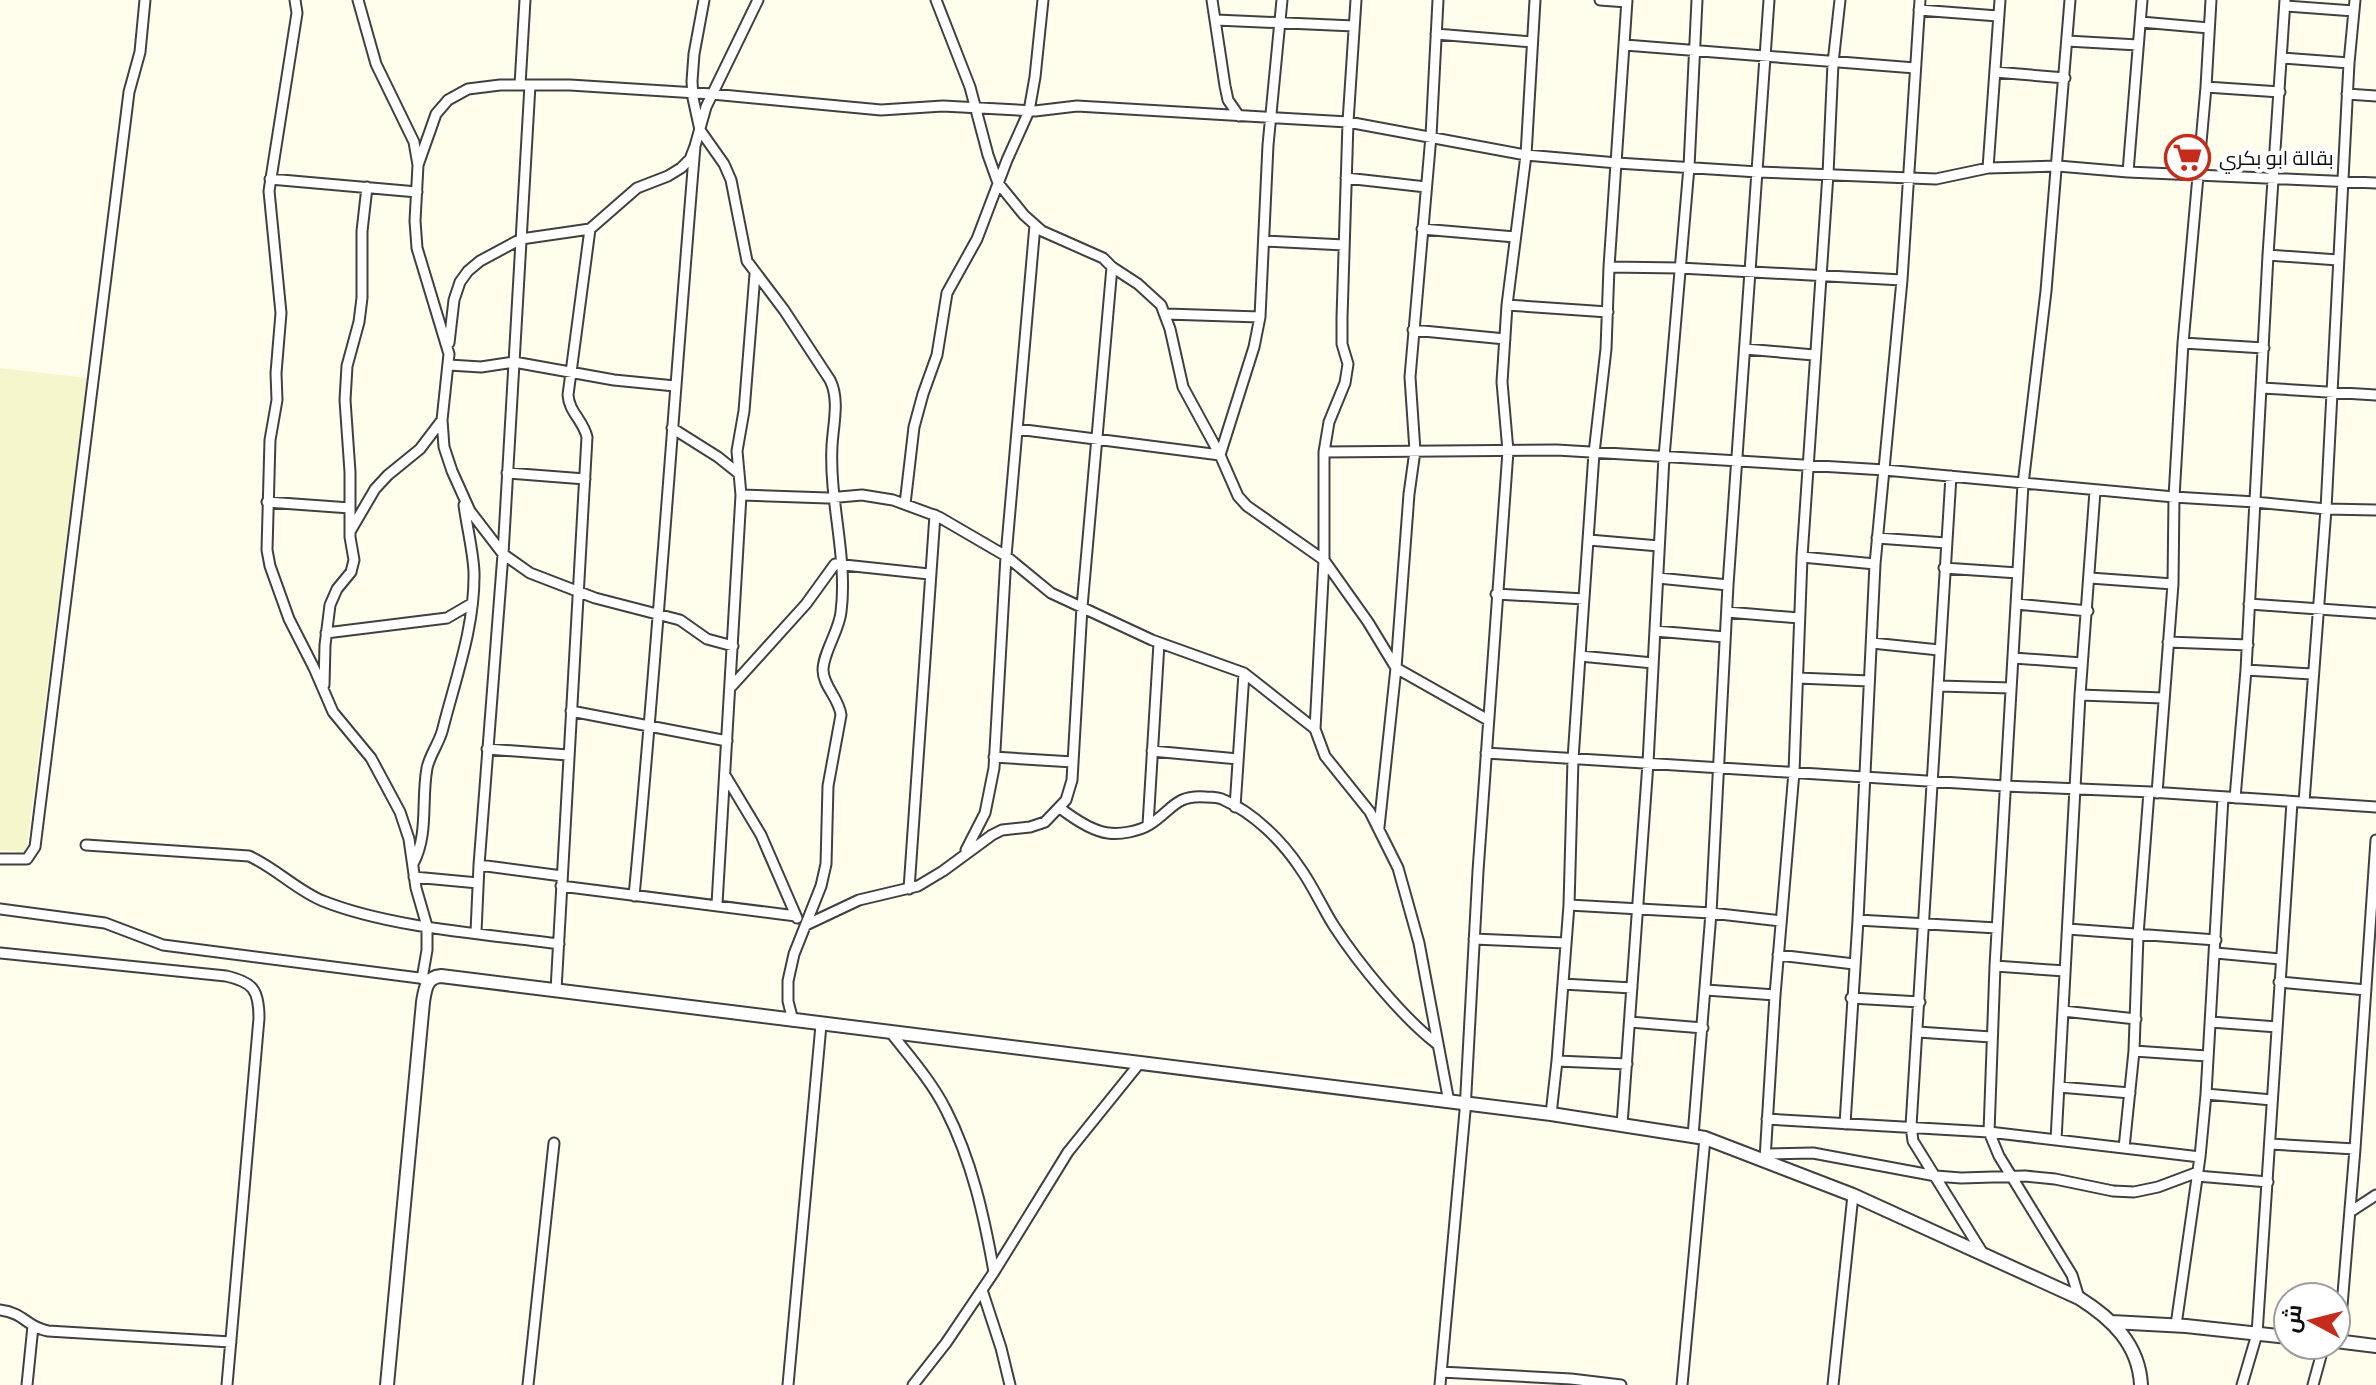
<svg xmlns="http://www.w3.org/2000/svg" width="2376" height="1385" font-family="Georgia,Cairo,serif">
  <rect width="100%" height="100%" fill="#fffeed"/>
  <path fill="#f4f7cb" d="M0,368L87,378L26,852L0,850Z"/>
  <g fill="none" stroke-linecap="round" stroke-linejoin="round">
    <defs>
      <path id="minor" d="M295,0L297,13L269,191L281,313L276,373L277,400L270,440L267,550L270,566L289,619L314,668L333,712L371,758L400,812L409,839L416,888L427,926V950L422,979
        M358,0L376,64L414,142L418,165L415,221L417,248L449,354L442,420L444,447L452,471L470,511L503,554L530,573L595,598L680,620L707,639L733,646
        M704,0L694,54L692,81L693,98L700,130L724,164L731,180L747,261L784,310L830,380C840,400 833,425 832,446C829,501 848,557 841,612C839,631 823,653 823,670C823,686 839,698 841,715L828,786L826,864L821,886L794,954L788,981V1001L793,1021
        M936,0L970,87L988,155L998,183L1024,215L1042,231L1103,258L1112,267L1138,284L1161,305L1170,329L1183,387L1220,455L1238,496L1247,506L1324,560L1368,622L1396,668L1488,720
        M1212,0L1225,86L1228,100L1239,116
        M1356,0L1348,122L1342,318V344L1348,364L1345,383L1329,422L1324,452V560L1315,729L1325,756L1370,812L1398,868L1419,943L1449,1102
        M1600,0L1627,2
        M2070,0L2046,291L2023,484L1995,966L1989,1132L1999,1156L2072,1275L2079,1298
        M2285,6L2354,11
        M1919,10L1998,16
        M1216,20L1354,26
        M2141,22L2209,28
        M1436,34L1532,42
        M2067,41L2138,45
        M1625,45L1915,68
        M2282,58L2349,63
        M1995,72L2065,78
        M520,85L525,0
        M2206,87L2280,92
        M2347,94L2376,96
        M418,165L436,114L448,100L468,89L500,85H570L712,94L881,110L943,106L1035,111L1077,106L1348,122L1526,155L1617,163L1758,172L1936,179L1988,168L2058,166L2128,172L2376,183
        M1988,168L2000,0
        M2128,172L2142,0
        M1346,178L1426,187
        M270,179L417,192
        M1422,229L1515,237
        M1264,241L1344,245
        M2268,255L2338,260
        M1609,267L1680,268L1902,280
        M1507,305L1608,312
        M1166,314L1260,317
        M1413,330L1505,339
        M449,343L454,300L460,282L468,271L480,261L521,239L590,229L637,188L668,176L681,168L690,159L695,146L706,107L758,0
        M2183,343L2264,348
        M1745,349L1814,355
        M449,365L481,367L514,362L614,380L675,386
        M2262,388L2376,395
        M672,428L718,457L738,473
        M1017,429L1220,455L1254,347L1260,317L1268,145L1282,0
        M1324,452L1557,450L1885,470L2174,497L2255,502L2326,509L2376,510
        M507,473L585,479
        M1951,476L1911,1126L1913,1141L1982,1252
        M741,495L828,498L862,495L893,500L939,517L1006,556L1051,593L1152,640L1244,673L1315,729
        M267,502L350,508
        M905,504L914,427L923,394L937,355L947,293L977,239L1007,160L1029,111L1035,77L1043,0
        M351,530L375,489L388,475L420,449L442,420
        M1877,538L1946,543
        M1589,540L1659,546
        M1802,557L1875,564
        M1944,568L2018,573
        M1658,578L1728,585
        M2090,578L2173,584
        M1496,594L1584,599
        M2017,604L2088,611
        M2249,604L2376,613
        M1727,612L1799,618
        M1655,631L1725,637
        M326,633L447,618L471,604
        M2168,642L2248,645
        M1872,643L1939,650
        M1580,656L1653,663
        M2014,658L2082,663
        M2246,670L2312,674
        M1798,678L1869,681
        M324,685L325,645L330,605L337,589L351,572L354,560L350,537V472L345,400L347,366L359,322L362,298V231L367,187
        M1939,686L2011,688
        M731,687L806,604L835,564L929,574
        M2080,695L2163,698
        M571,711L727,741
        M487,749L568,755
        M1152,751L1238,759
        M1486,753L2005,786L2151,792L2376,807
        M994,757L1073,762
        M725,775L761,835L797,918
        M2157,793L2173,584L2174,497L2183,343L2206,87L2211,0
        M2235,798L2246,670L2268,255L2285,0
        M2304,802L2326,509L2349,63L2355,0
        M1235,807L1244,673
        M1060,808C1073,818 1091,831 1108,833C1120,835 1139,831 1149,825C1172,811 1175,794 1206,797C1212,797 1219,797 1224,800C1254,813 1282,841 1300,868C1313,886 1322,907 1334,926C1358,963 1402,1017 1437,1044
        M1148,825L1159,643
        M1379,827L1396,668L1409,494L1415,451L1410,377L1431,136L1438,0
        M86,845L249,856C276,868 296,890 323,901C391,928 486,934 559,944
        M966,850L985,813L994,768L1006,556L1035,225
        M0,859H27L35,847L129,92L140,52L145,0
        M413,864C429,834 421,800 427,768C430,754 440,742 443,728C456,677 475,626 474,572C473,550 467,528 464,505
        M479,865L562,876
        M414,877L478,883
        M561,886L796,916
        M909,889L935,515
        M634,896C658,646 674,396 695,146
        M717,904L741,495L737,451L744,411L755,274
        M1569,905L1711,913L1781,921
        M0,909L105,923L163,945L427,979
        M1858,920L1997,928
        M806,925L859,900L918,886L943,871L992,835L1002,830L1030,827L1045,822L1066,800L1072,780L1082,607L1112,267
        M2068,929L2216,940
        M476,932L479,865L503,554L530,85
        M1474,939L1565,943
        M0,953L226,976C253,982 259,990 259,1018L227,1385
        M2216,953L2280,959
        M1778,955L1854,964
        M1995,966L2065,971
        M2279,982L2366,990
        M1563,984L1632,988
        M556,990L587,437C583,420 569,412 568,395L590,229
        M1706,990L1775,995
        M1851,998L1920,1002
        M2063,1011L2136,1019
        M1630,1022L1703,1028
        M2211,1022L2277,1027
        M1918,1032L1991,1037
        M891,1033C910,1057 932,1082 946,1110C972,1161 984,1216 994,1272
        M2134,1051L2207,1056
        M1557,1061L1627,1064
        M2059,1087L2130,1093
        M2206,1094L2272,1100
        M1551,1114L1557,1061L1569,905L1573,759L1580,656L1594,453L1606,349L1609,267L1627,0
        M1767,1119L1989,1132L2200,1157
        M1845,1124L1858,920L1875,564L1902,280L1920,0
        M1622,1125L1648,763L1664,457L1689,167L1697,0
        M1693,1136L1711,913L1728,585L1769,0
        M2056,1140L2080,695L2095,491
        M2270,1144L2355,1149
        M2124,1148L2134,1051L2138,935L2149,792
        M1766,1154L1813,1153L1936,1176L1961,1178L2025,1176L2055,1179L2113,1191L2134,1192L2158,1187L2198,1172
        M1765,1159L1775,995L1794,772L1802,557L1828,174L1833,63L1840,0
        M2197,1176L2268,1182
        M2350,1212L2376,1195
        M982,1290L1001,1348L1010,1385
        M0,1310C25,1313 26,1327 48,1331L231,1342
        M2176,1325L2200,1157L2206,1094L2223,797
        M2339,1342L2355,1149L2376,840
        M1441,1372L1571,1379L1621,1385
        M27,1385L33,1326
        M528,1385L554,1143
        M788,1385L821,1025
        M913,1385L946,1343L994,1272L1068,1152L1139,1064
        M1440,1385L1465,1111L1478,871L1508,451L1502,382L1507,305L1526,155L1535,0
        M1682,1385L1705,1138
        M1833,1385L1853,1195
        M2242,1385L2257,1334L2292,802
        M2313,1385L2324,1345"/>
      <path id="tertiary" d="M2112,1322L2186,1326L2288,1337
        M2336,1341L2376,1346
        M387,1385L423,1002C425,990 426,977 441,976L1551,1114L1705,1138L1718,1143L1853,1195L2079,1298C2111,1318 2139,1344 2141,1385"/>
    </defs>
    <use href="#minor" stroke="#404040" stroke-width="13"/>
    <use href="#tertiary" stroke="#404040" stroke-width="16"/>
    <use href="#minor" stroke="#fff" stroke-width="9"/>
    <use href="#tertiary" stroke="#fff" stroke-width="12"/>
  </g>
  <defs>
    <symbol id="supermarket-ring" viewBox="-11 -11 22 22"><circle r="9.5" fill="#fff" stroke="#c52c1c" stroke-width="1.5"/><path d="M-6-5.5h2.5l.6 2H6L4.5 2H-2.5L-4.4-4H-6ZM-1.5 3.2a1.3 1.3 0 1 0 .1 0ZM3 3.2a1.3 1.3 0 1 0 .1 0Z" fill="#c52c1c"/></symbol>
  </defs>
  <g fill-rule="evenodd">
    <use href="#supermarket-ring" x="2162" y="132" width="51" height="51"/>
  </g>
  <g text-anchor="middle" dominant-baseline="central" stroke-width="8" stroke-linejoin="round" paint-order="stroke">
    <g font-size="20" fill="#0d0d0d" stroke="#fff" text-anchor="start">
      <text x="2219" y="157">بقالة ابو بكري</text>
    </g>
  </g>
  <g transform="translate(2312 1321) rotate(277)"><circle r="38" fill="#ffffff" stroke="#9e9e9e" stroke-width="2"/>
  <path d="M0-6L14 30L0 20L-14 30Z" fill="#c52c1c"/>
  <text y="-12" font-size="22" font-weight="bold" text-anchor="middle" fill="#0d0d0d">ش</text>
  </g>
</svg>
